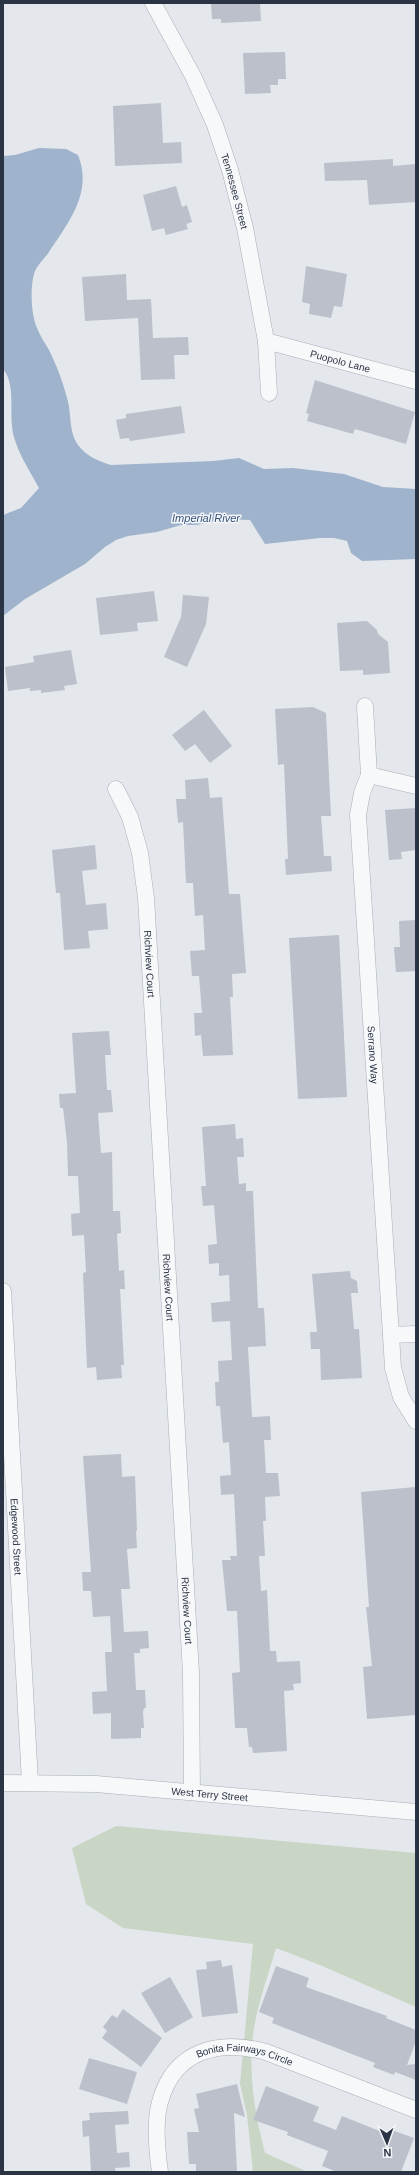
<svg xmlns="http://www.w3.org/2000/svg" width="419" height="2175" font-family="Helvetica,sans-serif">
  <rect width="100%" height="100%" fill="#e4e7ec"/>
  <path fill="#c9d6c5" d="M116,1826L416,1853V2007L320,1965L276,1948C268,1976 257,2006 253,2034C248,2074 255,2115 265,2153L308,2172H253L247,2115L240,2084L253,1944L123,1928L86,1904L72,1848Z"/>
  <path fill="#9fb4cc" d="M39,148L66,149L78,155C93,192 69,222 49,252C45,258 36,266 34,274C30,288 31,315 37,328C40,336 45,343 49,350C56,364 63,382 67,398C72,414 68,430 78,445C86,456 98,461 111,465L213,461L239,458L264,469L293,468L344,474L383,487L416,489V559L362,561L351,553L347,541L334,538H320L265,544L250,520L224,519L197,525H181L157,532L128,536L116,540L105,547L85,564L25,599L3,616V515L21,508L39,488C29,469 14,448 12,426C10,408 15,383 3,369V156L15,155Z"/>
  <path fill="#bbc0ca" d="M211,3H260L261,21L221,23V19H212Z
    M285,52L286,79H278V85H270L271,93L245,94L243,53Z
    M161,103L163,143L181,142L182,163L115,166L113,106Z
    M393,159V166L416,164V202L369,205L367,180L325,181L324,163Z
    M176,186L182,207L187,205L192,222L186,224L188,229L166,235L164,228L152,231L143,195Z
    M306,266L347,274L342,307L334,306L331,318L309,314L310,304L302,302Z
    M126,274L127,300L151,299L153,338L188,337L189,355H174L175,379L141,380L138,318L85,321L82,277Z
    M315,380L415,412L406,444L355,429L353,434L307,421L309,414L306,413Z
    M181,406L185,433L130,441L129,438L120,439L116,420L126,418V414Z
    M154,591L158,621L137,623L138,631L100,635L96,598Z
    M183,595L209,597L206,624L187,667L164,657L181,617Z
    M367,621L377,630L378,634L388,642L390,673L363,675V670L340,671L337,623Z
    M71,650L77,684L64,686L65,690L41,693V690L30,691V688L8,691L5,667L34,662L33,656Z
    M313,707L326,713L331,816H321L324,856H331L332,871L286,875L285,859H288L284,764L278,765L275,709Z
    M204,710L232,746L210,763L195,744L185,751L172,735Z
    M208,778L210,798L222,797L229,894H240L246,973L232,974L233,997H230L233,1055L203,1056L201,1035L195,1036L194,1013H202L199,976H192L190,951L205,950L203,915L195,916L193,883H186L183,822L178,823L176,799H186L185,780Z
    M416,808V850L401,852L402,859L389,860L385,810Z
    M95,845L97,869L82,871L86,905L106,903L108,929L88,931L90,948L64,950L60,893H56L52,850Z
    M416,920V971L396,972L394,947H400L399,921Z
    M339,935L347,1097L298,1099L289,938Z
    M109,1031L111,1055H105L107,1090H111L113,1112L98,1113L101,1153L112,1152L113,1211H120L121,1233L117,1234L119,1271L124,1270L125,1289H120L124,1365H121L122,1378L97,1380L96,1367L87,1368L83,1273L86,1272L84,1235L72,1236L71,1214L80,1213L78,1176H68L67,1142L63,1108H60L59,1094L76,1093L72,1033Z
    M235,1124L236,1139L243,1138L244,1157H237L239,1184L246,1183V1191H253L258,1308H264L266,1346L248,1347L252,1417L270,1416L271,1440H264L266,1473H278L280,1496L265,1497L266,1521H263L265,1556H259L261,1591L267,1590L270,1651H276L277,1662L300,1661L301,1683L293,1684L294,1690L284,1691L287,1751L253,1753L252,1747H249L247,1728H235L232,1673L240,1672L237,1611H227L222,1560H231L230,1556H237L234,1494L221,1495L220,1476L231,1475L229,1442L223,1443L220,1406H216L215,1382H219L218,1361L232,1360L230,1321L212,1322L211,1303L230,1301L229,1275L219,1276V1263L209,1264L208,1245L217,1244L214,1205L203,1206L201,1186H206L202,1127Z
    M350,1271L351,1278L357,1281L358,1293H351L354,1329H359L362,1378L321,1380L320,1349H311L310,1332H317L312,1274Z
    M121,1454L122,1477L135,1476L137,1531H136L137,1548L127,1549L130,1589H121L124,1632L148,1631L149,1648L140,1649V1653H134L136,1690H145L146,1708H144L143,1712L144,1728H141V1738L111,1739V1713L93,1714L92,1692L107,1691L105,1652H112L110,1616L93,1617L91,1591H83L82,1572H91L83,1456Z
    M415,1487L416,1715L367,1719L363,1667L372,1666L366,1607H369L361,1492Z
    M221,1960L222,1967L232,1965L238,2013L202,2017L196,1970L207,1969L206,1962Z
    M276,1966L309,1978L306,1987L387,2016L386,2018L416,2030V2041L407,2065L416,2064V2080L395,2072L394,2075L373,2067L375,2063L272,2023L274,2018L259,2012Z
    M170,1977L193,2017L165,2033L141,1993Z
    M123,2009L162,2038L141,2067L102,2038L107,2031L103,2027L112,2015L117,2018Z
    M89,2058L137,2072L127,2104L79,2089Z
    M237,2084L245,2117L234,2113L237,2172H196V2164H189L187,2132H199L194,2109L199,2108L196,2094Z
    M266,2086L319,2107L313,2121L336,2130L342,2116L387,2134L389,2129L414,2138L401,2172H337L322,2166L328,2151L287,2135L288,2132L253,2120Z
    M128,2111L129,2124L115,2125L117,2153L129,2152L130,2167L115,2168L116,2172H91L89,2136L83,2137L82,2121L90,2120L89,2113Z"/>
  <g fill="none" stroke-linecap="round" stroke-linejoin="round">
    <defs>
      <g id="minor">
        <path id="s1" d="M153,3L193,76L215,125L230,170L245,228L266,341L269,393"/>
        <path id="s2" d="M266,341L416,381"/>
        <path id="s3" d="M365,706L369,775L362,793L358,815L391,1335L393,1368L401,1397L416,1421"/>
        <path d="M369,775L416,786"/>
        <path id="s4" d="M116,789L130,817L140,853L146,898L191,1673L192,1792"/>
        <path id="s5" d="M3,1291L30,1782"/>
        <path d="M391,1335L416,1334"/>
        <path id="s6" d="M3,1783L96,1784L416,1812"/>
        <path id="s7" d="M160,2172C157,2151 154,2123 160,2102C174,2050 219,2039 266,2052L416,2110"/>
      </g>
    </defs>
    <use href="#minor" stroke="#a9aeb7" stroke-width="17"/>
    <use href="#minor" stroke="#f7f8fa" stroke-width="16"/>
  </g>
  <g text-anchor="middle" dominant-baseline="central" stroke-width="3" stroke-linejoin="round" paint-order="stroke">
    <g font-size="10" fill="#2b3445" stroke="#f4f6f9">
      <text stroke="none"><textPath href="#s1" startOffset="206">Tennessee Street</textPath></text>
      <text stroke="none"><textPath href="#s2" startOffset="77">Puopolo Lane</textPath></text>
      <text stroke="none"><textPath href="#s4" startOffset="180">Richview Court</textPath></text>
      <text stroke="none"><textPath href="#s3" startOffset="351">Serrano Way</textPath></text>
      <text stroke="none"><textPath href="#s4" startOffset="504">Richview Court</textPath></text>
      <text stroke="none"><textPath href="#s5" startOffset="246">Edgewood Street</textPath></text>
      <text stroke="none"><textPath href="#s4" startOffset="828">Richview Court</textPath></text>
      <text stroke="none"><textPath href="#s6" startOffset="207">West Terry Street</textPath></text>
      <text stroke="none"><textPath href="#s7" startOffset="182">Bonita Fairways Circle</textPath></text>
    </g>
    <g font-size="11" font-style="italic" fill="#34527a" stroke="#f4f6f9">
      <text x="206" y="518">Imperial River</text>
    </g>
  </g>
  <rect width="419" height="2175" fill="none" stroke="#2b3445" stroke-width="8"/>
  <g transform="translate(387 2143) rotate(178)" stroke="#f4f6f9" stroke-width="3" paint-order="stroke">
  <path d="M0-3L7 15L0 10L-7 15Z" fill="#2b3445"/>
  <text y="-6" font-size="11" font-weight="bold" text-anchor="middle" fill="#2b3445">N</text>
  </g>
</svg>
